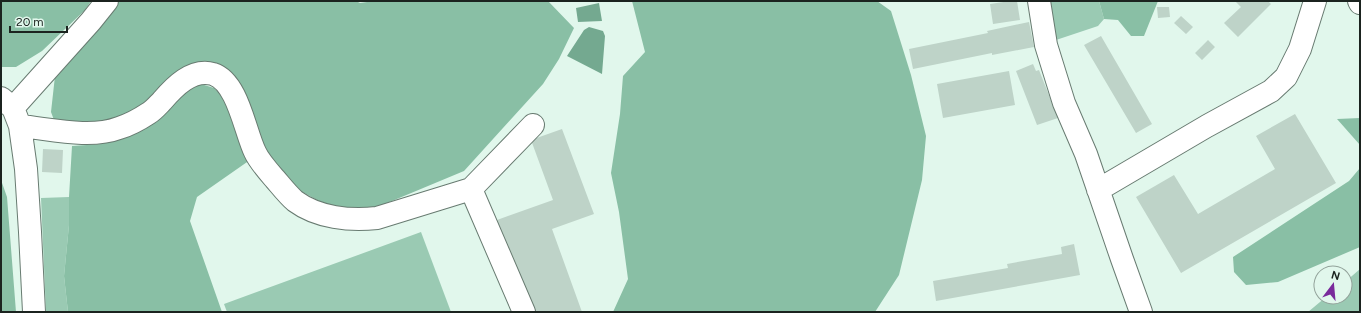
<svg xmlns="http://www.w3.org/2000/svg" width="1361" height="313" font-family="Figtree,sans-serif">
  <rect width="100%" height="100%" fill="#e1f7ec"/>
  <path fill="#9acab3" d="M1049,1H1099L1104,19L1098,26L1053,41Z
    M69,197V225L64,276L68,312H46L41,198Z
    M421,232L451,312H227L224,304Z
    M1360,269V312H1308L1326,297H1345V282Z"/>
  <path fill="#89bfa5" d="M1,1H91L85,10L42,51L16,67H1Z
    M119,1H356L360,3L374,1H548L574,28L559,59L543,84L464,171L380,206L359,210L334,208L317,200L299,190L282,172L268,153L256,132L242,88L232,73L223,66L213,63L127,117L93,125L54,120L51,112L55,76Z
    M632,1H877L891,11L911,75L926,136L922,180L899,275L875,312H613L628,279L619,212L611,173L620,114L623,76L645,52Z
    M1099,1H1158L1144,36H1131L1118,20L1104,19Z
    M201,84L214,88L224,99L237,135L250,160L197,197L190,221L222,312H68L64,276L69,225V197L72,146L101,144L130,134L186,89Z
    M1360,118V145L1337,119Z
    M1360,168V247L1278,282L1246,285L1234,272L1233,257L1349,181Z
    M1,180L7,197L16,312H1Z"/>
  <path fill="#74a990" d="M599,3L602,21L578,22L576,8Z
    M589,27L603,31L605,36L602,74L567,56L584,30Z"/>
  <path fill="#bed3c8" d="M1010,1H1017L1020,20L993,24L990,4Z
    M1235,1H1268L1271,4L1238,37L1224,23L1241,7Z
    M1157,7H1169L1170,17L1158,18Z
    M1181,16L1193,27L1186,34L1174,23Z
    M1029,22L1034,47L992,55V53L913,69L909,49L988,33L987,31Z
    M1101,36L1152,124L1136,133L1084,45Z
    M1208,40L1215,47L1202,60L1195,53Z
    M1033,64L1036,71L1039,70L1058,118L1037,125L1016,71Z
    M1009,71L1015,105L943,118L937,84Z
    M1295,114L1336,183L1181,273L1136,197L1174,175L1198,214L1275,169L1256,136Z
    M562,129L594,214L552,229L582,312H531L497,220L553,200L531,140Z
    M43,149L63,150L62,173L42,172Z
    M1074,244L1080,275L936,301L933,281L1008,268L1007,264L1062,254L1061,247Z"/>
  <g fill="none" stroke-linecap="round" stroke-linejoin="round">
    <defs>
      <path id="minor" d="M1039,1L1046,45L1064,103L1086,154L1122,259L1141,312
        M1359,1L1360,3
        M1,98L13,108L20,126L26,169L30,232L34,312
        M13,108L91,21L107,1
        M20,126C51,129 90,139 119,128C129,125 140,119 149,113C154,110 158,105 162,101C174,87 192,68 213,74C238,82 245,132 255,152C259,161 268,171 275,179C281,186 288,195 295,201C318,218 350,221 377,218L471,189L524,312
        M471,189L533,125
        M1098,190L1207,126L1271,91L1286,77L1300,49L1315,1"/>
    </defs>
    <use href="#minor" stroke="#687b71" stroke-width="24"/>
    <use href="#minor" stroke="#fff" stroke-width="22"/>
  </g>
  <rect width="1361" height="313" fill="none" stroke="#1b231f" stroke-width="4"/>
  <g transform="translate(1333 285) rotate(16)"><circle r="19" fill="#e1f7ec" stroke="#92a29a"/>
  <path d="M0-3L7 15L0 10L-7 15Z" fill="#792a9b"/>
  <text y="-6" font-size="11" font-weight="bold" text-anchor="middle" fill="#1b231f">N</text>
  </g>
  <path d="M10 26v6h57v-6" fill="none" stroke="#1b231f" stroke-width="2"/>
  <text x="16" y="26" font-size="12" fill="#1b231f" stroke="#e1f7ec" stroke-width="3" paint-order="stroke">20 m</text>
</svg>
